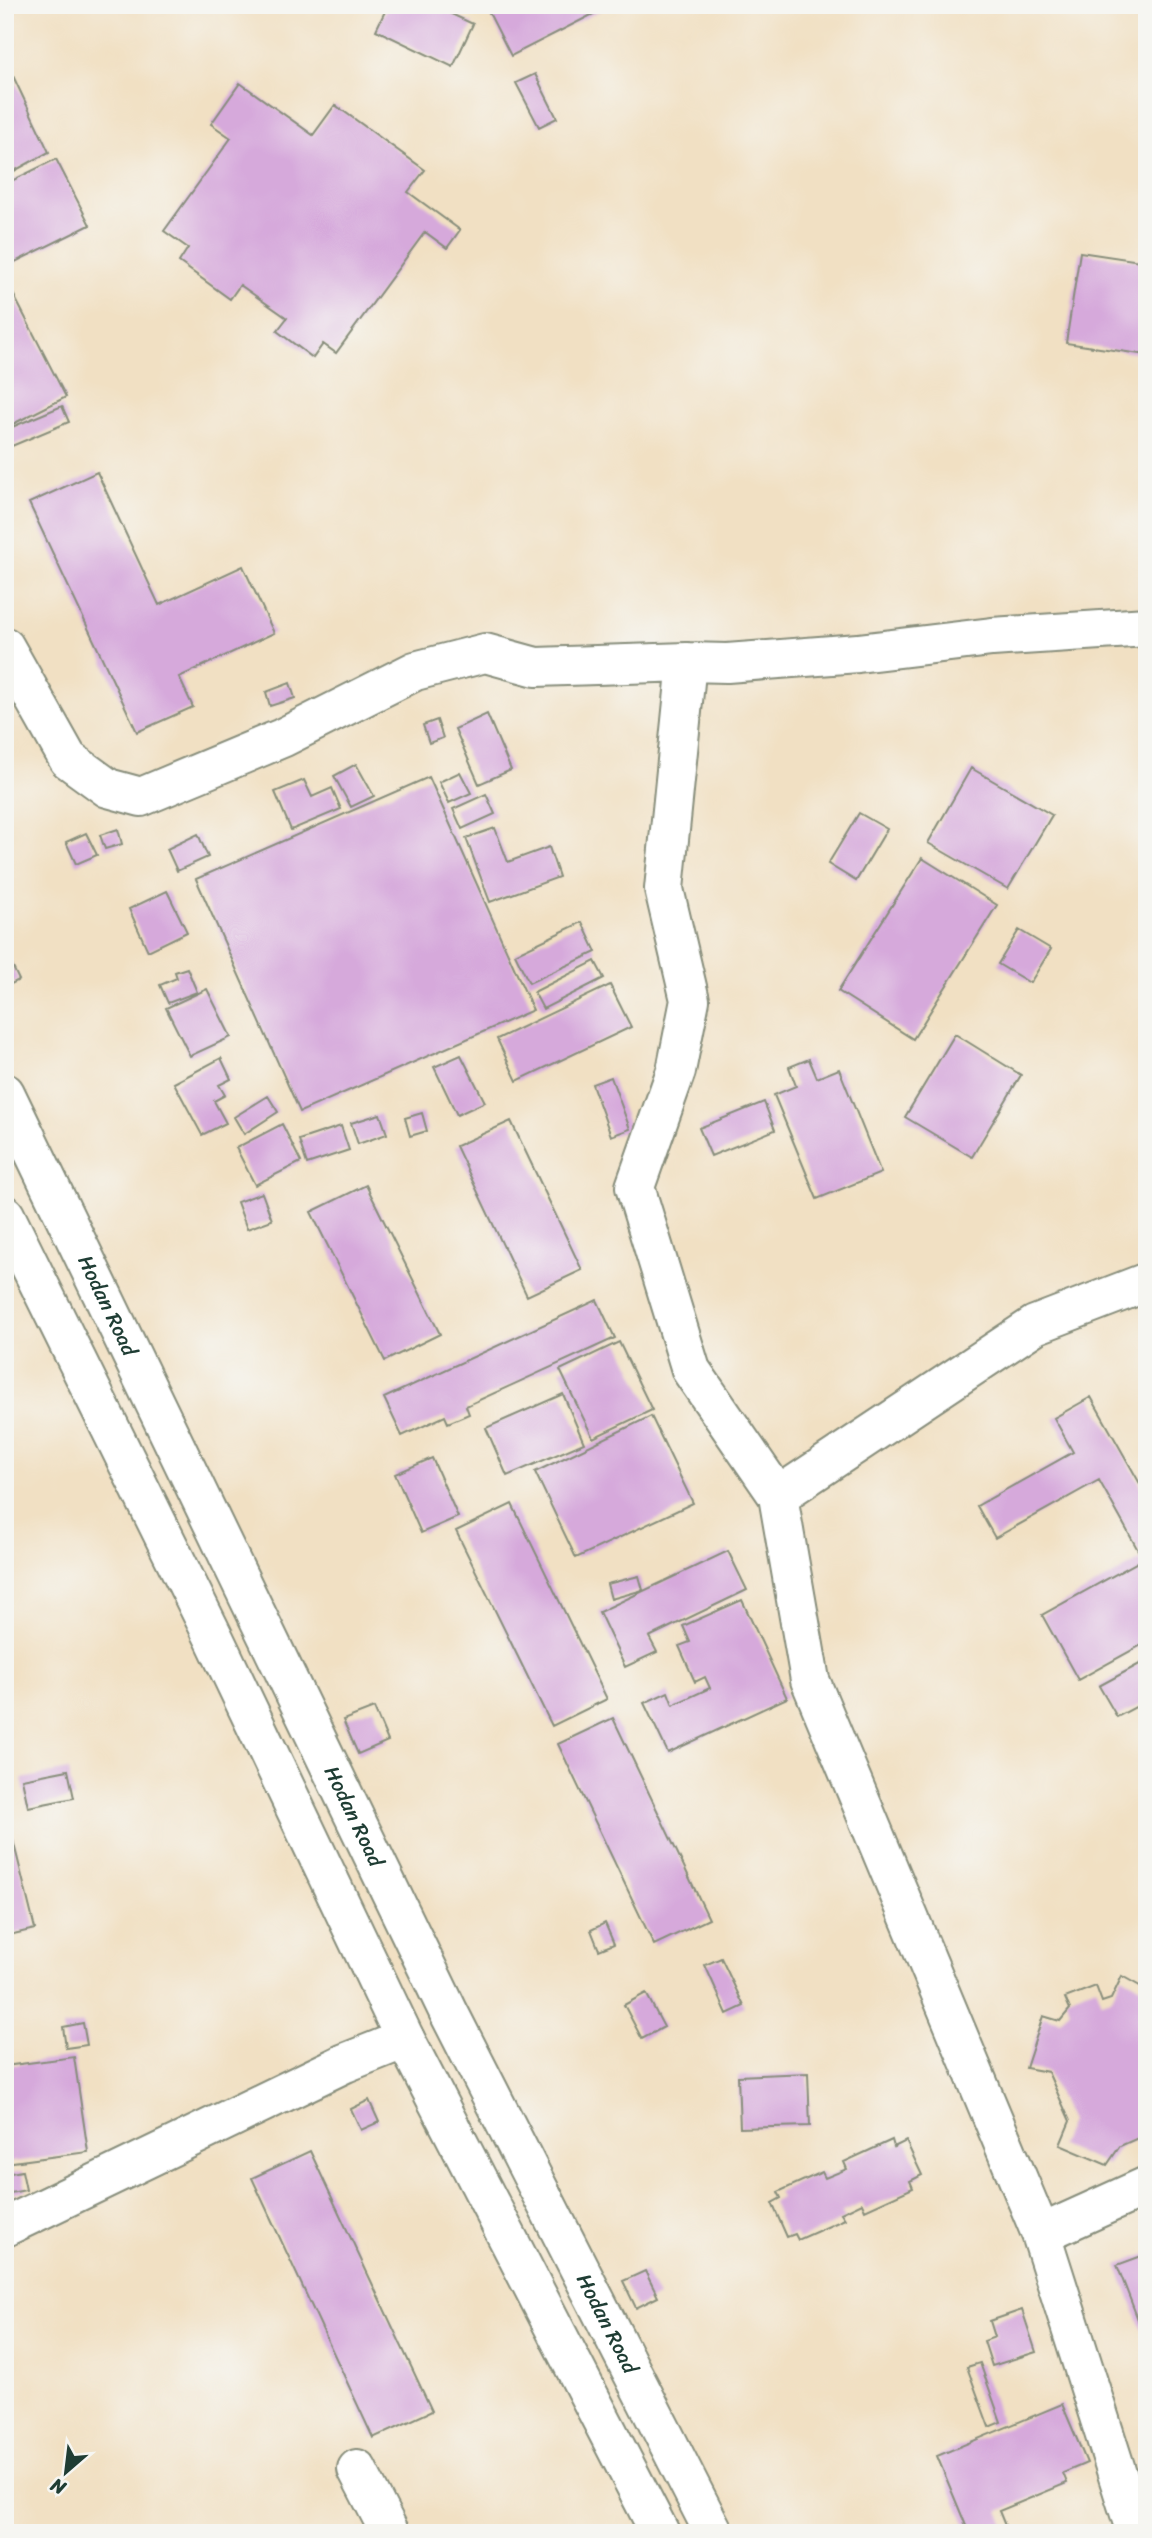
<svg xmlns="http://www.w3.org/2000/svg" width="1152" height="2538" font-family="Sriracha,sans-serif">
  <rect width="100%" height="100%" fill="#f6f6f2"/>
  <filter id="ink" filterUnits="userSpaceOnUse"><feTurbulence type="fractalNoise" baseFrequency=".0143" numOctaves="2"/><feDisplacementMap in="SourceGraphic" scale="14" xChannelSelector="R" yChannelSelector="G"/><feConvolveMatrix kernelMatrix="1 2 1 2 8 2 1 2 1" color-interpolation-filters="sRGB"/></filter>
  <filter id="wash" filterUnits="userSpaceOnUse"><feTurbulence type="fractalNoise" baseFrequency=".00686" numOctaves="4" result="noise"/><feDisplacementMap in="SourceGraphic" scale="28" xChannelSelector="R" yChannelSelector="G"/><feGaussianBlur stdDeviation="1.57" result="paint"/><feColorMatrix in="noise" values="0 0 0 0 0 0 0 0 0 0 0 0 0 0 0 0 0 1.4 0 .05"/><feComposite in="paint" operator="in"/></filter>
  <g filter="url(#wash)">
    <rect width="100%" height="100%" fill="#f1e0c3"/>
    <g id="blocks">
      <path fill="#d6a9db" d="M388,5H432L473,24L453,67L376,30Z
        M485,5H611L511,56Z
        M5,59L49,152L5,176Z
        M535,74L557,118L539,127L516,83Z
        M240,83L313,135L335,105L425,170L408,192L460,230L447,248L425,232L336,353L323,344L313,358L277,331L287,318L240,285L230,299L179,262L188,248L164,231L231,138L211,124Z
        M56,159L90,225L5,267V184Z
        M1080,252L1147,262V355L1066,343Z
        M5,278L66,397L5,428Z
        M62,406L69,422L7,448L5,430Z
        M97,472L159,605L243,566L274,633L179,677L193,707L137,732L29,503Z
        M290,683L295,698L270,706L266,692Z
        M487,714L511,770L479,784L455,729Z
        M437,720L443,738L429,743L423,725Z
        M356,764L374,796L351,807L334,776Z
        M971,768L1052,815L1008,889L928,843Z
        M460,772L471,793L449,803L439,782Z
        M429,777L533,1010L300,1112L196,879Z
        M304,780L312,797L332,788L341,809L291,830L275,792Z
        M486,794L495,814L462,829L453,809Z
        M859,813L887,829L856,881L828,864Z
        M495,828L508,862L549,847L559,877L490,902L466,838Z
        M118,829L122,844L105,849L100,835Z
        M86,833L97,855L76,864L66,842Z
        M198,834L208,857L177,871L167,849Z
        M922,858L997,905L913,1039L838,991Z
        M167,891L187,932L148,951L129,909Z
        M582,922L596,952L529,983L515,954Z
        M1019,930L1051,949L1030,983L998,964Z
        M5,951L19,980L5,987Z
        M595,961L604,978L543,1009L534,992Z
        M187,968L197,992L168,1003L160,985L177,978L175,972Z
        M610,985L631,1027L517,1081L497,1039Z
        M207,989L231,1037L190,1056L166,1008Z
        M955,1034L1021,1075L972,1157L905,1117Z
        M461,1055L485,1102L457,1115L434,1067Z
        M221,1058L231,1079L219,1085L225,1095L214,1101L226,1123L202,1135L174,1083Z
        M809,1059L817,1078L839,1069L881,1173L817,1199L774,1095L796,1086L789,1067Z
        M611,1077L630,1129L611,1136L592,1084Z
        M268,1096L278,1112L244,1134L234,1117Z
        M764,1102L775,1130L711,1156L699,1128Z
        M422,1113L427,1131L410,1136L405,1118Z
        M380,1114L387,1134L358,1144L351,1123Z
        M511,1121L582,1270L527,1296L456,1146Z
        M282,1124L301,1162L255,1185L236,1148Z
        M341,1126L349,1150L307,1164L299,1140Z
        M366,1185L440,1334L385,1361L311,1212Z
        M262,1193L272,1220L247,1229L237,1202Z
        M597,1300L615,1338L466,1406L469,1414L448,1423L445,1416L402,1436L384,1398Z
        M619,1342L652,1410L593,1438L560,1370Z
        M563,1394L584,1443L507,1476L486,1428Z
        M1091,1397L1147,1496V1642L1078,1680L1042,1615L1143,1559L1099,1480L995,1538L977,1506L1073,1452L1054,1418Z
        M651,1416L693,1503L576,1558L535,1472Z
        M432,1458L458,1517L421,1533L395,1474Z
        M512,1504L607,1699L552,1726L456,1531Z
        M728,1551L747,1590L649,1637L657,1652L625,1667L599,1612Z
        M639,1576L643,1590L611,1599L607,1584Z
        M742,1600L787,1698L668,1753L644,1703L668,1692L673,1705L710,1688L705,1677L695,1682L679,1646L690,1642L683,1626Z
        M1147,1660V1701L1117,1717L1099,1686Z
        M374,1708L388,1741L358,1754L343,1720Z
        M613,1718L709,1919L654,1945L558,1744Z
        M68,1770L74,1798L28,1807L22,1779Z
        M12,1836L35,1929L5,1936V1838Z
        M605,1923L614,1944L599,1950L591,1930Z
        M721,1958L744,2006L727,2014L705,1965Z
        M1122,1976L1147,1990V2134L1120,2146L1107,2165L1060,2145L1070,2121L1048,2072L1026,2068L1043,2016L1060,2021L1070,2009L1065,1998L1096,1986L1102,2002L1111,1999Z
        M646,1993L664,2027L642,2039L624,2005Z
        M83,2023L87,2045L66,2048L63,2027Z
        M74,2057L88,2152L5,2163V2066Z
        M808,2073L810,2126L740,2128L738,2076Z
        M369,2100L379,2122L361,2130L351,2109Z
        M892,2140L894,2147L906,2141L922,2175L910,2181L913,2188L865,2210L862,2203L841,2213L845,2219L798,2240L795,2234L787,2237L772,2203L781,2198L778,2192L822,2172L825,2178L847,2169L844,2162Z
        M310,2151L432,2411L373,2438L252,2178Z
        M22,2171L26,2190L5,2194V2174Z
        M1147,2254V2343L1117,2265Z
        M645,2271L658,2297L636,2308L623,2281Z
        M1022,2310L1036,2352L992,2366L984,2341L995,2337L990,2321Z
        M980,2363L1001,2422L989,2427L967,2367Z
        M1062,2404L1087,2463L1063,2473L1067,2483L999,2511L1008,2533H969L937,2456Z
        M902,2526L905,2533H887Z"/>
    </g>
  </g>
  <g filter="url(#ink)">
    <use href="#blocks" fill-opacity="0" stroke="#888e7c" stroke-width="2"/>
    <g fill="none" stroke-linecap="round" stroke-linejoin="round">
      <defs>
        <path id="minor" d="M5,647L68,759L108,788L141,797L282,738L415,671L485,653L536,667L687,662L727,663L858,653L992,637L1147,627
          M687,662L664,889L690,1000L676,1071L635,1187L691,1370L778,1496
          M5,2227L345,2063L405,2039
          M1041,2234L1147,2186
          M357,2469L390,2533
          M1136,2533L1041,2234L810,1680L778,1496L1035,1325L1147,1282"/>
        <g id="major">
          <path id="s1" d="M5,1093L448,2011L714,2533"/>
          <path d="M5,1215L215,1640L405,2039L660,2533"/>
        </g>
      </defs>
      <use href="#minor" stroke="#888e7c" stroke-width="42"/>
      <use href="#major" stroke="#888e7c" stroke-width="42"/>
      <use href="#minor" stroke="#fff" stroke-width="38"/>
      <use href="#major" stroke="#fff" stroke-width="38"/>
    </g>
  </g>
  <g text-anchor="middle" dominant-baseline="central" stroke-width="6" stroke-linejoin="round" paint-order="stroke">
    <g font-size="21" fill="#1f3d34" stroke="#f6f6f2">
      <text stroke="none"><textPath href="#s1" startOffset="236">Hodan Road</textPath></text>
      <text stroke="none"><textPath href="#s1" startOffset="803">Hodan Road</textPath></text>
      <text stroke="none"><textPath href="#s1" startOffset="1370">Hodan Road</textPath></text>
    </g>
  </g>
  <rect width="1152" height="2538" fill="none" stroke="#f6f6f2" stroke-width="28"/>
  <g transform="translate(66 2472) rotate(208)" stroke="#f6f6f2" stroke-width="5" paint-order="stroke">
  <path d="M0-5L12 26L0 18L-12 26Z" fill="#1f3d34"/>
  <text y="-10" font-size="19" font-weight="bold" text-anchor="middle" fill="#1f3d34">N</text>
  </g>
</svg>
